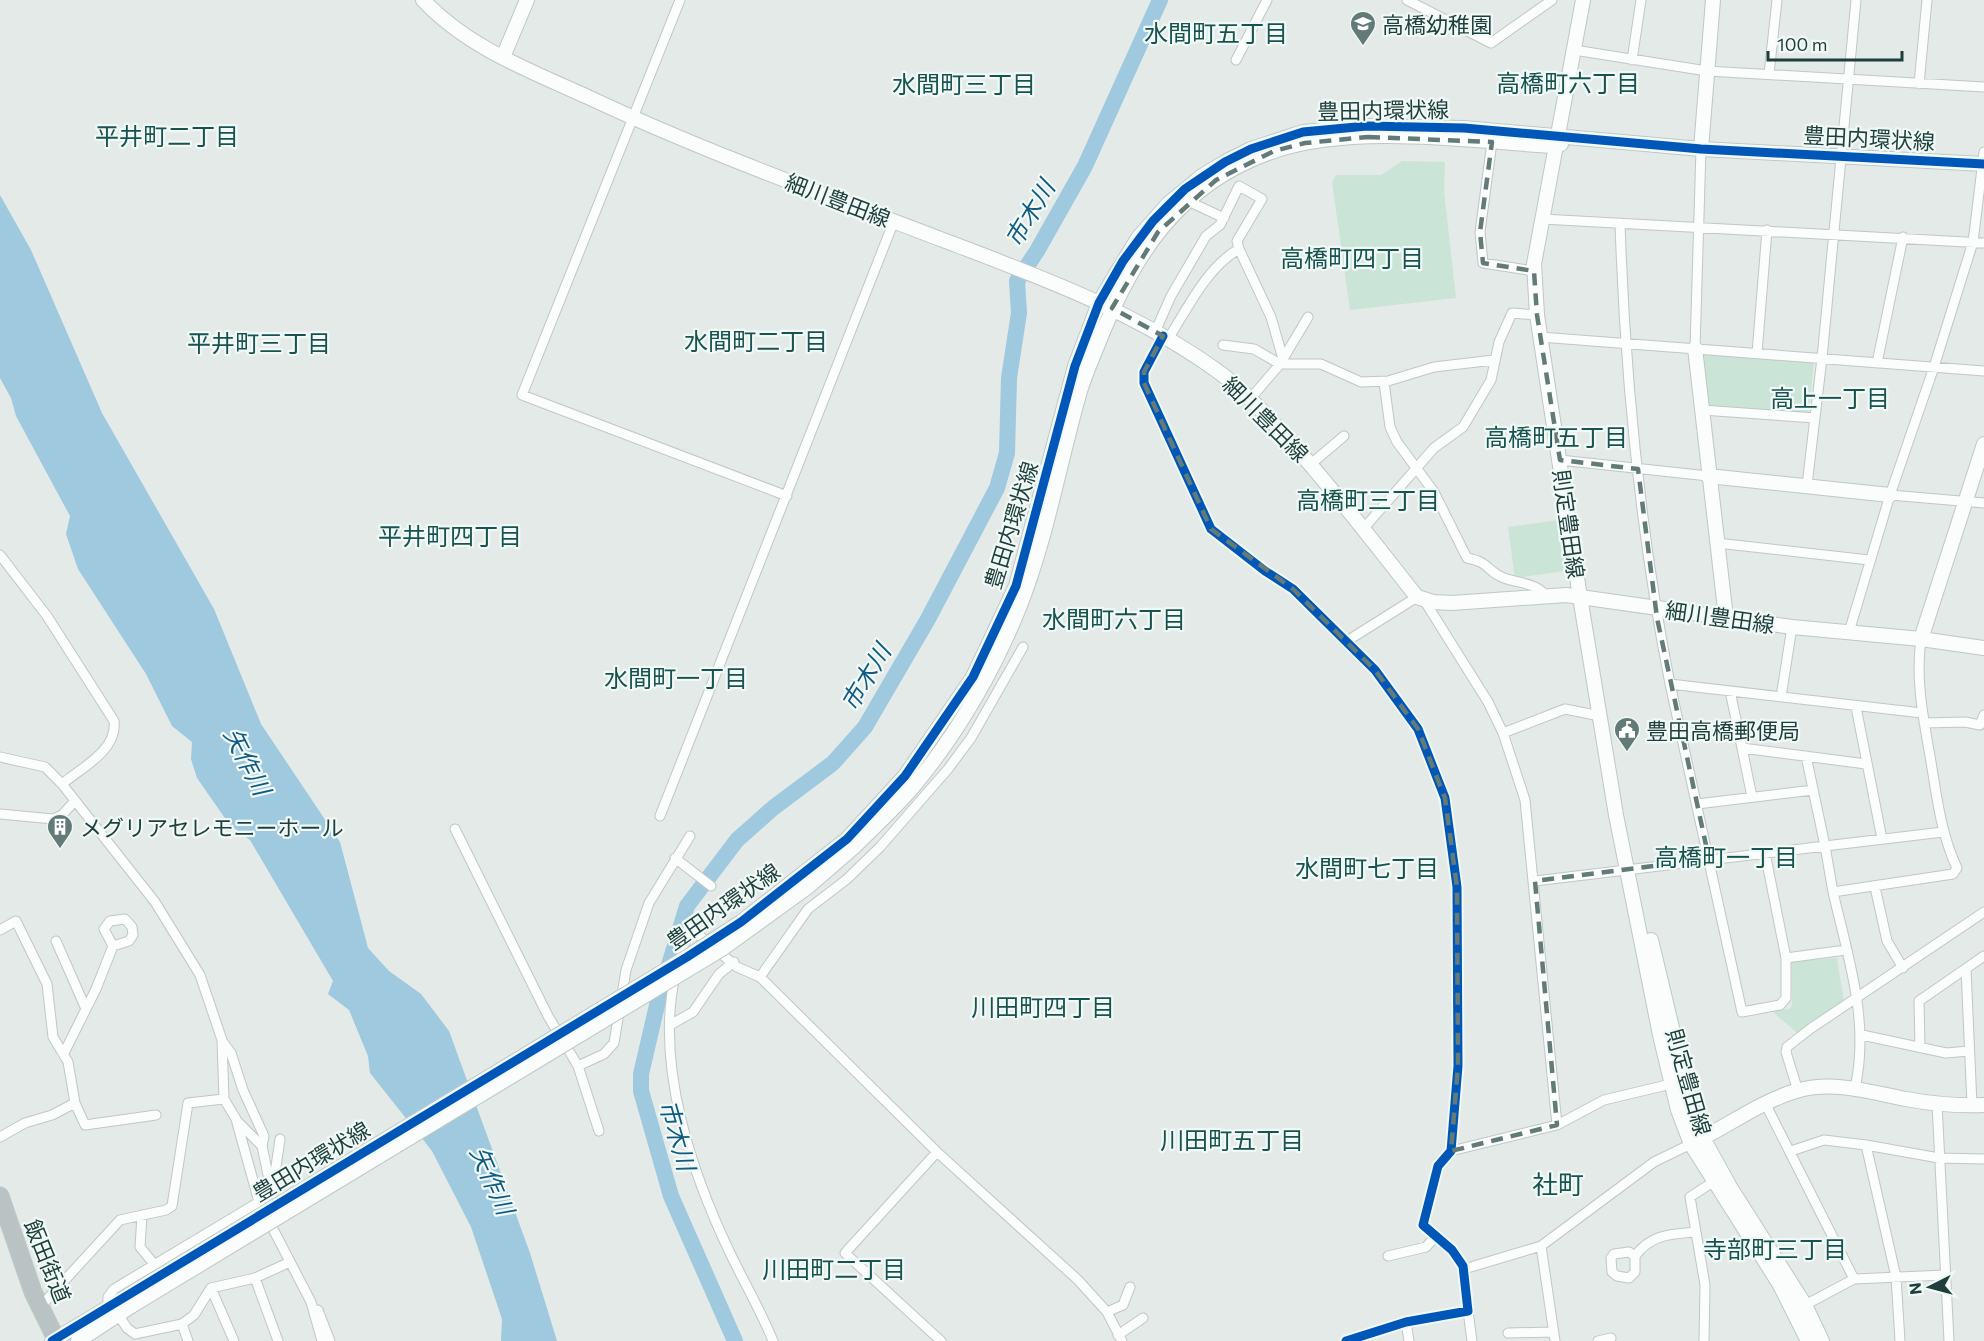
<svg xmlns="http://www.w3.org/2000/svg" width="1984" height="1341" font-family="Commissioner,'Noto Sans JP',sans-serif">
  <rect width="100%" height="100%" fill="#e3eae8"/>
  <path fill="#cae5d7" d="M1402,161L1445,162L1444,191L1456,298L1350,310L1332,182L1336,175H1381Z
    M1701,352L1814,363L1808,415L1707,405Z
    M1559,520L1565,571L1515,578L1508,527Z
    M1837,958L1844,1002L1797,1033L1772,1011L1789,1009L1792,1005V961Z"/>
  <path fill="#9ec9de" d="M0,195L31,250L102,413L214,609L261,724L340,842L368,948L389,971L421,994L449,1031L530,1253L557,1341H501L502,1319L471,1227L432,1151L370,1073L368,1056L349,1010L328,994L333,981L250,840L229,824L197,778L191,759L192,742L172,726L146,674L78,569L66,534L70,516L16,416L11,398L0,378Z"/>
  <g fill="none" stroke-linecap="round" stroke-linejoin="round">
    <path stroke="#9ec9de" stroke-width="16" d="M735,1341L671,1196L641,1091V1074L658,1001L687,906L737,840L773,808L833,763L865,727L928,619L997,488L1007,453L1009,378L1019,313L1017,281L1037,251L1085,166L1160,0"/>
    <defs>
      <path id="street" d="M680,0L522,395L787,496
        M1407,0L1491,43L1552,0
        M1574,50L1707,71L1984,87
        M1236,60L1267,0
        M1632,60L1641,0
        M1769,74L1777,0
        M1919,84L1927,0
        M1492,142L1480,232L1483,263L1534,271
        M1188,201L1224,218
        M1542,219L1984,243
        M1620,223C1625,377 1640,532 1670,684L1922,713
        M1239,249L1271,317L1283,359
        M1155,332L1171,296L1206,236L1220,225L1239,186L1262,199L1237,241L1239,249C1207,267 1188,308 1168,339
        M1163,336L1144,372V383L1211,529L1265,571L1293,589L1375,670L1418,729L1445,798L1457,887L1458,1066L1451,1151L1438,1166L1423,1225L1452,1250L1463,1266L1468,1311L1406,1322L1346,1341
        M1540,337L1984,371
        M1223,345L1254,349L1280,364H1321L1361,382L1388,381L1434,367L1494,360
        M1695,348L1701,149
        M1757,353L1767,230
        M1877,363L1903,237
        M1384,382L1390,427L1397,442L1434,492L1467,558C1490,562 1487,572 1504,578C1520,584 1536,582 1547,597
        M1251,398L1280,364L1308,317
        M1702,410L1815,418
        M1560,460L1708,476
        M1311,464L1344,436
        M1807,485L1822,358L1856,0
        M1890,495L1984,503
        M1364,528L1434,448L1463,427L1491,380L1499,342L1512,313L1537,315
        M1717,543L1869,560
        M0,555L47,616L114,721C118,750 81,768 62,784
        M1424,600L1488,702L1503,733L1525,800L1557,1125
        M1849,632L1890,495L1934,367L1973,242L1984,152
        M1347,641L1417,597
        M1670,684L1742,1012L1780,1005L1786,998V958L1765,853
        M1730,691L1742,748L1866,764
        M1781,697L1792,627
        M1856,707L1882,839
        M1924,723L1965,722L1980,725L1984,715
        M1503,733L1565,709L1600,716
        M1742,748L1752,797
        M1806,756L1825,846L1943,832
        M0,757L45,767L62,784L155,902L200,975L222,1040L224,1099L236,1119L259,1202L311,1302L322,1341
        M1697,804L1813,790
        M0,814L53,819L62,815L74,802
        M660,816L894,221
        M455,829L548,1016L578,1066L599,1131
        M675,858L711,886
        M1535,881L1825,846L1833,892L1953,874L1957,868C1941,834 1937,798 1931,762C1924,721 1915,681 1921,639
        M1875,887L1887,941L1903,968
        M1833,892C1848,957 1870,1022 1855,1088
        M0,930L16,921L47,984L53,1037L68,1062L75,1103L85,1125L156,1115
        M56,941L86,1009
        M1786,958L1846,950
        M679,963L689,927L737,967L760,977L937,1152L1078,1280L1107,1312L1122,1341
        M1966,969L1972,1105
        M675,976C655,1066 692,1174 731,1255C745,1284 761,1311 773,1341
        M760,977L808,909L847,879L880,847L948,769L971,738L1023,647
        M670,1025L693,1012L719,974L734,962
        M1862,1035L1946,1053L1969,1051
        M222,1041L231,1053L243,1090L264,1136L262,1146
        M1920,1046L1919,1001L1984,956
        M64,1053L96,989L113,946L129,941L133,935L132,927L125,919L110,921L104,929L113,946
        M578,1066L604,1054L614,1043L626,970L649,903L690,836
        M1798,1091L1786,1052L1787,1047L1810,1029L1984,912
        M1937,1104L1949,1341
        M1766,1105L1854,1279
        M237,1121L262,1146L272,1194L280,1139
        M0,1137L25,1123L52,1115L75,1103
        M1451,1151L1557,1125L1604,1100L1671,1084
        M1791,1151L1824,1140L1866,1145
        M937,1152L845,1253L941,1341
        M142,1215L140,1247L154,1264
        M1541,1246L1555,1341
        M1388,1256L1426,1247L1435,1237
        M1635,1256L1629,1252L1614,1254L1611,1258L1612,1272L1617,1276L1629,1278L1635,1272V1256C1651,1234 1671,1234 1696,1232
        M1464,1269L1541,1246L1654,1162L1691,1144
        M255,1278L278,1341
        M211,1288L234,1341
        M1805,1305L1854,1279L1945,1275
        M41,1306L120,1220L166,1210L172,1206L188,1103L224,1099
        M108,1308V1297L114,1289L259,1202
        M318,1310L330,1341
        M1468,1311L1472,1341
        M1107,1312L1123,1305L1130,1287
        M119,1316L127,1328L135,1334L182,1324L194,1315L211,1288L255,1278L290,1262
        M1406,1322L1409,1341
        M182,1324L188,1341
        M1508,1333L1554,1332
        M1118,1335L1143,1318
        M1598,1341L1611,1338
        M1704,1341L1705,1285L1690,1197L1713,1182
        M1900,1341L1896,1277L1866,1145L1939,1158L1984,1159"/>
      <path id="secondary" d="M423,0C468,48 531,71 590,98C705,152 825,195 943,240C1038,276 1134,311 1216,370C1244,390 1266,415 1289,440C1334,490 1375,544 1417,597L1433,602L1452,603L1566,595L1792,627L1921,639L1984,648
        M1583,0L1534,264L1537,315L1580,597L1616,815L1660,1035L1678,1110L1691,1144L1780,1285L1808,1341
        M503,57L527,0
        M1701,149L1713,0
        M1695,348L1726,618
        M1708,476L1890,495
        M1921,639L1984,444
        M847,839L905,776L973,677L1016,586L1075,366L1099,303L1110,284L1138,238L1168,204L1202,176L1225,162L1251,149L1303,132L1367,126L1464,128L1701,149L1984,164
        M854,847C874,827 895,808 913,787C957,734 993,672 1019,608C1047,538 1059,464 1080,391C1085,375 1092,359 1098,344C1133,255 1179,183 1274,151C1355,124 1470,141 1554,146L1561,144
        M1651,940L1690,1103L1703,1138L1730,1187L1805,1305L1822,1341
        M1697,1141C1729,1125 1762,1101 1796,1091C1833,1080 1869,1092 1906,1099C1932,1104 1958,1106 1984,1105
        M52,1341L129,1295
        M78,1341L133,1305"/>
      <path id="highway" d="M0,1196L33,1292L57,1341"/>
    </defs>
    <use href="#street" stroke="#c0c7c5" stroke-width="11"/>
    <use href="#secondary" stroke="#bec8c5" stroke-width="16"/>
    <use href="#highway" stroke="#bbc6c5" stroke-width="19"/>
    <use href="#street" stroke="#fbfcfc" stroke-width="9"/>
    <use href="#secondary" stroke="#fbfcfc" stroke-width="14"/>
    <use href="#highway" stroke="#b9c3c3" stroke-width="16"/>
    <defs>
      <path id="secondary-bridge" d="M129,1295L687,957L741,922L847,839
        M133,1305L722,949L809,886L854,847"/>
    </defs>
    <use href="#secondary-bridge" stroke="#bec8c5" stroke-width="16" stroke-linecap="butt"/>
    <use href="#secondary-bridge" stroke="#fbfcfc" stroke-width="14"/>
    <defs>
      <path id="cycleway" d="M1163,336L1144,372V383L1211,529L1265,571L1293,589L1375,670L1418,729L1445,798L1457,887L1458,1066L1451,1151L1438,1166L1423,1225L1452,1250L1463,1266L1468,1311L1406,1322L1346,1341
        M52,1341L687,957L741,922L847,839L905,776L973,677L1016,586L1075,366L1099,303L1123,261L1153,221L1185,189L1225,162L1251,149L1303,132L1367,126L1464,128L1701,149L1984,164"/>
    </defs>
    <use href="#cycleway" stroke="#f1f9f6" stroke-width="13"/>
    <use href="#cycleway" stroke="#0057b8" stroke-width="9"/>
  </g>
  <path fill="none" stroke="#637b78" stroke-width="4.5" stroke-dasharray="12 8" stroke-linejoin="round" d="M1368,137L1492,142L1480,232L1483,263L1534,271L1537,315L1560,460L1638,469L1657,618L1709,859L1535,881L1557,1125L1451,1151L1458,1066L1457,887L1445,798L1418,729L1375,670L1293,589L1211,529L1144,383V372L1163,336L1112,308L1158,232L1216,180L1274,151L1305,143Z"/>
  <defs>
    <symbol id="school-pin" viewBox="-11 -11 22 30"><path d="M0 17L-7.5 6A9.5 9.5 0 1 1 7.5 6Z" fill="#637b78" stroke="#f1f9f6"/><path d="M0-5L7-2L0 1L-7-2ZM-4 1L0 2.5L4 1V4Q0 6-4 4Z" fill="#fff"/></symbol>
    <symbol id="civic-pin" viewBox="-11 -11 22 30"><path d="M0 17L-7.5 6A9.5 9.5 0 1 1 7.5 6Z" fill="#637b78" stroke="#f1f9f6"/><path d="M-.6-6.5H3V-4.5H.6V-3L4-1V1h2V6H-6V1h2V-1L-.6-3ZM-1.2 2.5V6h2.4V2.5Z" fill="#fff"/></symbol>
    <symbol id="building-pin" viewBox="-11 -11 22 30"><path d="M0 17L-7.5 6A9.5 9.5 0 1 1 7.5 6Z" fill="#637b78" stroke="#f1f9f6"/><path d="M-4-6H4V6H1V3H-1V6H-4ZM-2.5-4.3h1.7v1.8h-1.7ZM.8-4.3h1.7v1.8H.8ZM-2.5-1h1.7V.8h-1.7ZM.8-1h1.7V.8H.8Z" fill="#fff"/></symbol>
  </defs>
  <g fill-rule="evenodd">
    <use href="#school-pin" x="1348" y="9" width="30" height="40"/>
    <use href="#civic-pin" x="1612" y="715" width="30" height="40"/>
    <use href="#building-pin" x="45" y="812" width="30" height="40"/>
  </g>
  <g text-anchor="middle" dominant-baseline="central" stroke-width="4.5" stroke-linejoin="round" paint-order="stroke">
    <g font-size="22" fill="#1e3f3c" stroke="#f1f9f6" text-anchor="start">
      <text x="1382" y="24">高橋幼稚園</text>
      <text x="1646" y="730">豊田高橋郵便局</text>
      <text x="80" y="827">メグリアセレモニーホール</text>
    </g>
    <g font-size="22" fill="#1e3f3c" stroke="#f1f9f6">
      <text transform="translate(1383 110) rotate(-1)">豊田内環状線</text>
      <text transform="translate(1869 138) rotate(3)">豊田内環状線</text>
      <text transform="translate(838 200) rotate(21)">細川豊田線</text>
      <text transform="translate(1266 419) rotate(45)">細川豊田線</text>
      <text transform="translate(1569 524) rotate(82)">則定豊田線</text>
      <text transform="translate(1011 525) rotate(-73)">豊田内環状線</text>
      <text transform="translate(1720 617) rotate(8)">細川豊田線</text>
      <text transform="translate(723 906) rotate(-35)">豊田内環状線</text>
      <text transform="translate(1689 1082) rotate(74)">則定豊田線</text>
      <text transform="translate(311 1161) rotate(-31)">豊田内環状線</text>
      <text transform="translate(48 1261) rotate(68)">飯田街道</text>
    </g>
    <g font-size="24" fill="#185350" stroke="#f1f9f6">
      <text x="1216" y="32">水間町五丁目</text>
      <text x="1568" y="82">高橋町六丁目</text>
      <text x="964" y="83">水間町三丁目</text>
      <text x="167" y="135">平井町二丁目</text>
      <text x="1352" y="257">高橋町四丁目</text>
      <text x="756" y="340">水間町二丁目</text>
      <text x="259" y="342">平井町三丁目</text>
      <text x="1830" y="397">高上一丁目</text>
      <text x="1556" y="436">高橋町五丁目</text>
      <text x="1368" y="499">高橋町三丁目</text>
      <text x="450" y="535">平井町四丁目</text>
      <text x="1114" y="618">水間町六丁目</text>
      <text x="676" y="677">水間町一丁目</text>
      <text x="1726" y="856">高橋町一丁目</text>
      <text x="1367" y="867">水間町七丁目</text>
      <text x="1043" y="1006">川田町四丁目</text>
      <text x="1232" y="1139">川田町五丁目</text>
      <text x="1775" y="1248">寺部町三丁目</text>
      <text x="834" y="1268">川田町二丁目</text>
    </g>
    <g font-size="24" font-style="italic" fill="#115b82" stroke="#f1f9f6">
      <text transform="translate(1029 213) rotate(-59)">市木川</text>
      <text transform="translate(865 677) rotate(-59)">市木川</text>
      <text transform="translate(248 761) rotate(63)">矢作川</text>
      <text transform="translate(678 1135) rotate(74)">市木川</text>
      <text transform="translate(493 1180) rotate(66)">矢作川</text>
    </g>
    <g font-size="26" fill="#185350" stroke="#f1f9f6">
      <text x="1558" y="1183">社町</text>
    </g>
  </g>
  <g transform="translate(1930 1287) rotate(264)" stroke="#f1f9f6" stroke-width="4.5" paint-order="stroke">
  <path d="M0-4.5L10 22L0 15L-10 22Z" fill="#1e3f3c"/>
  <text y="-9" font-size="16" font-weight="bold" text-anchor="middle" fill="#1e3f3c">N</text>
  </g>
  <path d="M1768 51v9h134v-9" fill="none" stroke="#1e3f3c" stroke-width="3"/>
  <text x="1777" y="51" font-size="18" fill="#1e3f3c" stroke="#f1f9f6" stroke-width="4.5" paint-order="stroke">100 m</text>
</svg>
